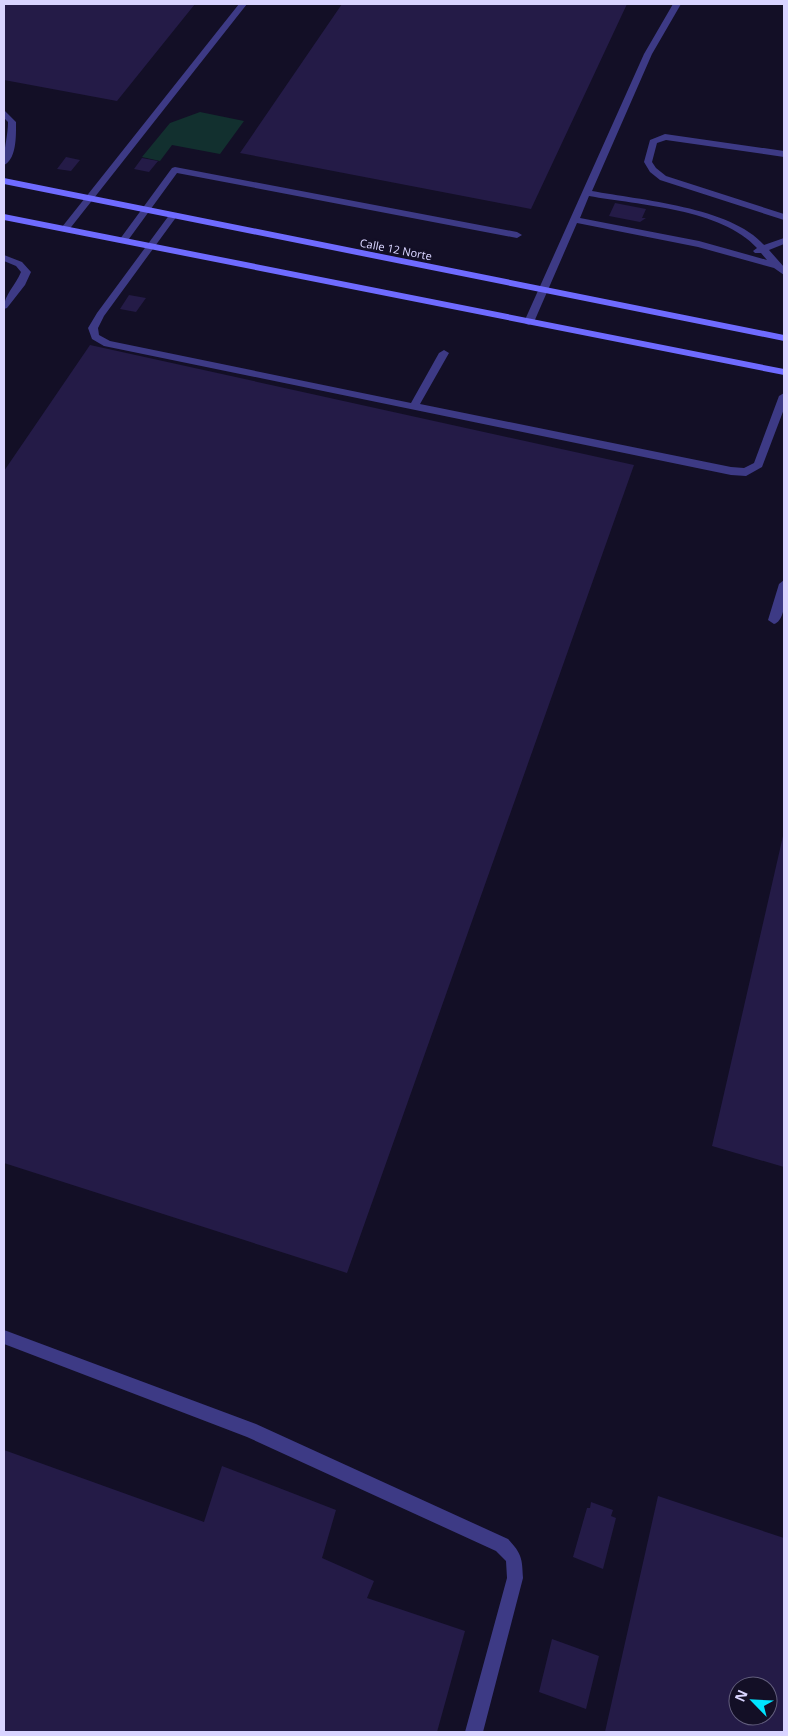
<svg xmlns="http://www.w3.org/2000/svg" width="788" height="1736" font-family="'Noto Sans',sans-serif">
  <rect width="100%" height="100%" fill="#130f26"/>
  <path fill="#12302f" d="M200,112L244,121L220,154L172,145L160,161L142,157L170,123Z"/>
  <path fill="#241b47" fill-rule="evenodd" d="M4,4H195L117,101L4,80Z
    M342,4H627L531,209L240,153Z
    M66,157L80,160L71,171L57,169Z
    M142,158L158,161L149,172L134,169Z
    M615,203L646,209L642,218H646L640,222L609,216Z
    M129,295L146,298L136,312L120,309Z
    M90,345L634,465L347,1273L4,1163V471Z
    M783,836H784V1167L712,1146Z
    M4,1450L204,1522L222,1466L336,1510L322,1558L374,1581L367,1598L465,1631L437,1732H4Z
    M658,1496L784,1538V1732H605ZM738,1686H768V1716H738Z
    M591,1502L613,1510L611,1516L616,1518L603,1569L573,1557L587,1508H590Z
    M552,1639L599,1656L586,1709L539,1692Z"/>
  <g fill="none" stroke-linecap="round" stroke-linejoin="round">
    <path fill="#3d3a85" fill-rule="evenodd" d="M239,4H247L68,231H62V227Z
      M673,4H681L652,54L592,191C640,200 731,207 764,245L784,238V244L769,250L784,267V275L774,268L698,247L577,223L534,322L529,325L526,324L524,322L644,54ZM589,196C639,205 722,209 757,248L753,251L755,253H761L767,260L699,241L580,218Z
      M4,110L16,122C16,134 17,159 4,165C3,151 8,137 8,122L4,118Z
      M665,134L784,151V157L666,140L657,143L652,162L656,168L666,176L784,214V220L660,180L650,172L644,162L650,140Z
      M175,167L517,232L522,235L517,238L177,173L126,243H120V239L172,168Z
      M173,213L177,216L104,316L98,328L99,335L110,341L411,403L439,353L444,350L449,353L420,404L731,467L744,468L754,463L779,396L784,393V409L762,467L746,476L731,475L104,346L92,339L88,328L97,313L170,214Z
      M4,255L22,262L31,272L25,285L7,308L4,309C3,296 16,285 21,272L16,266L4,261Z
      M784,580C785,591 787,620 774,624L768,620L779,584Z
      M4,1330L256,1424L508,1539C522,1554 522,1558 523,1578L483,1732H465L507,1578L506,1561L496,1551L247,1437L4,1344Z"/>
    <path fill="#6f6bff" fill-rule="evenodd" d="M4,178L784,335V341L4,184Z
      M4,214L784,369V375L4,220Z"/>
  </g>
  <g text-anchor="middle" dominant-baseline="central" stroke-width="5" stroke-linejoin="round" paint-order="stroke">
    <g font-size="11" fill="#d9d4ff" stroke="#130f26">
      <text transform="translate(396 249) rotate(11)">Calle 12 Norte</text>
    </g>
  </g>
  <rect width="788" height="1736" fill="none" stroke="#d9d4ff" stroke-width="10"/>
  <g transform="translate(753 1701) rotate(294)"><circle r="24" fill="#130f26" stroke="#625e7d"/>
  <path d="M0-4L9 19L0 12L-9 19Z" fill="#00e5ff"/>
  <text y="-8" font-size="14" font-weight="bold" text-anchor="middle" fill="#d9d4ff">N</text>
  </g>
</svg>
